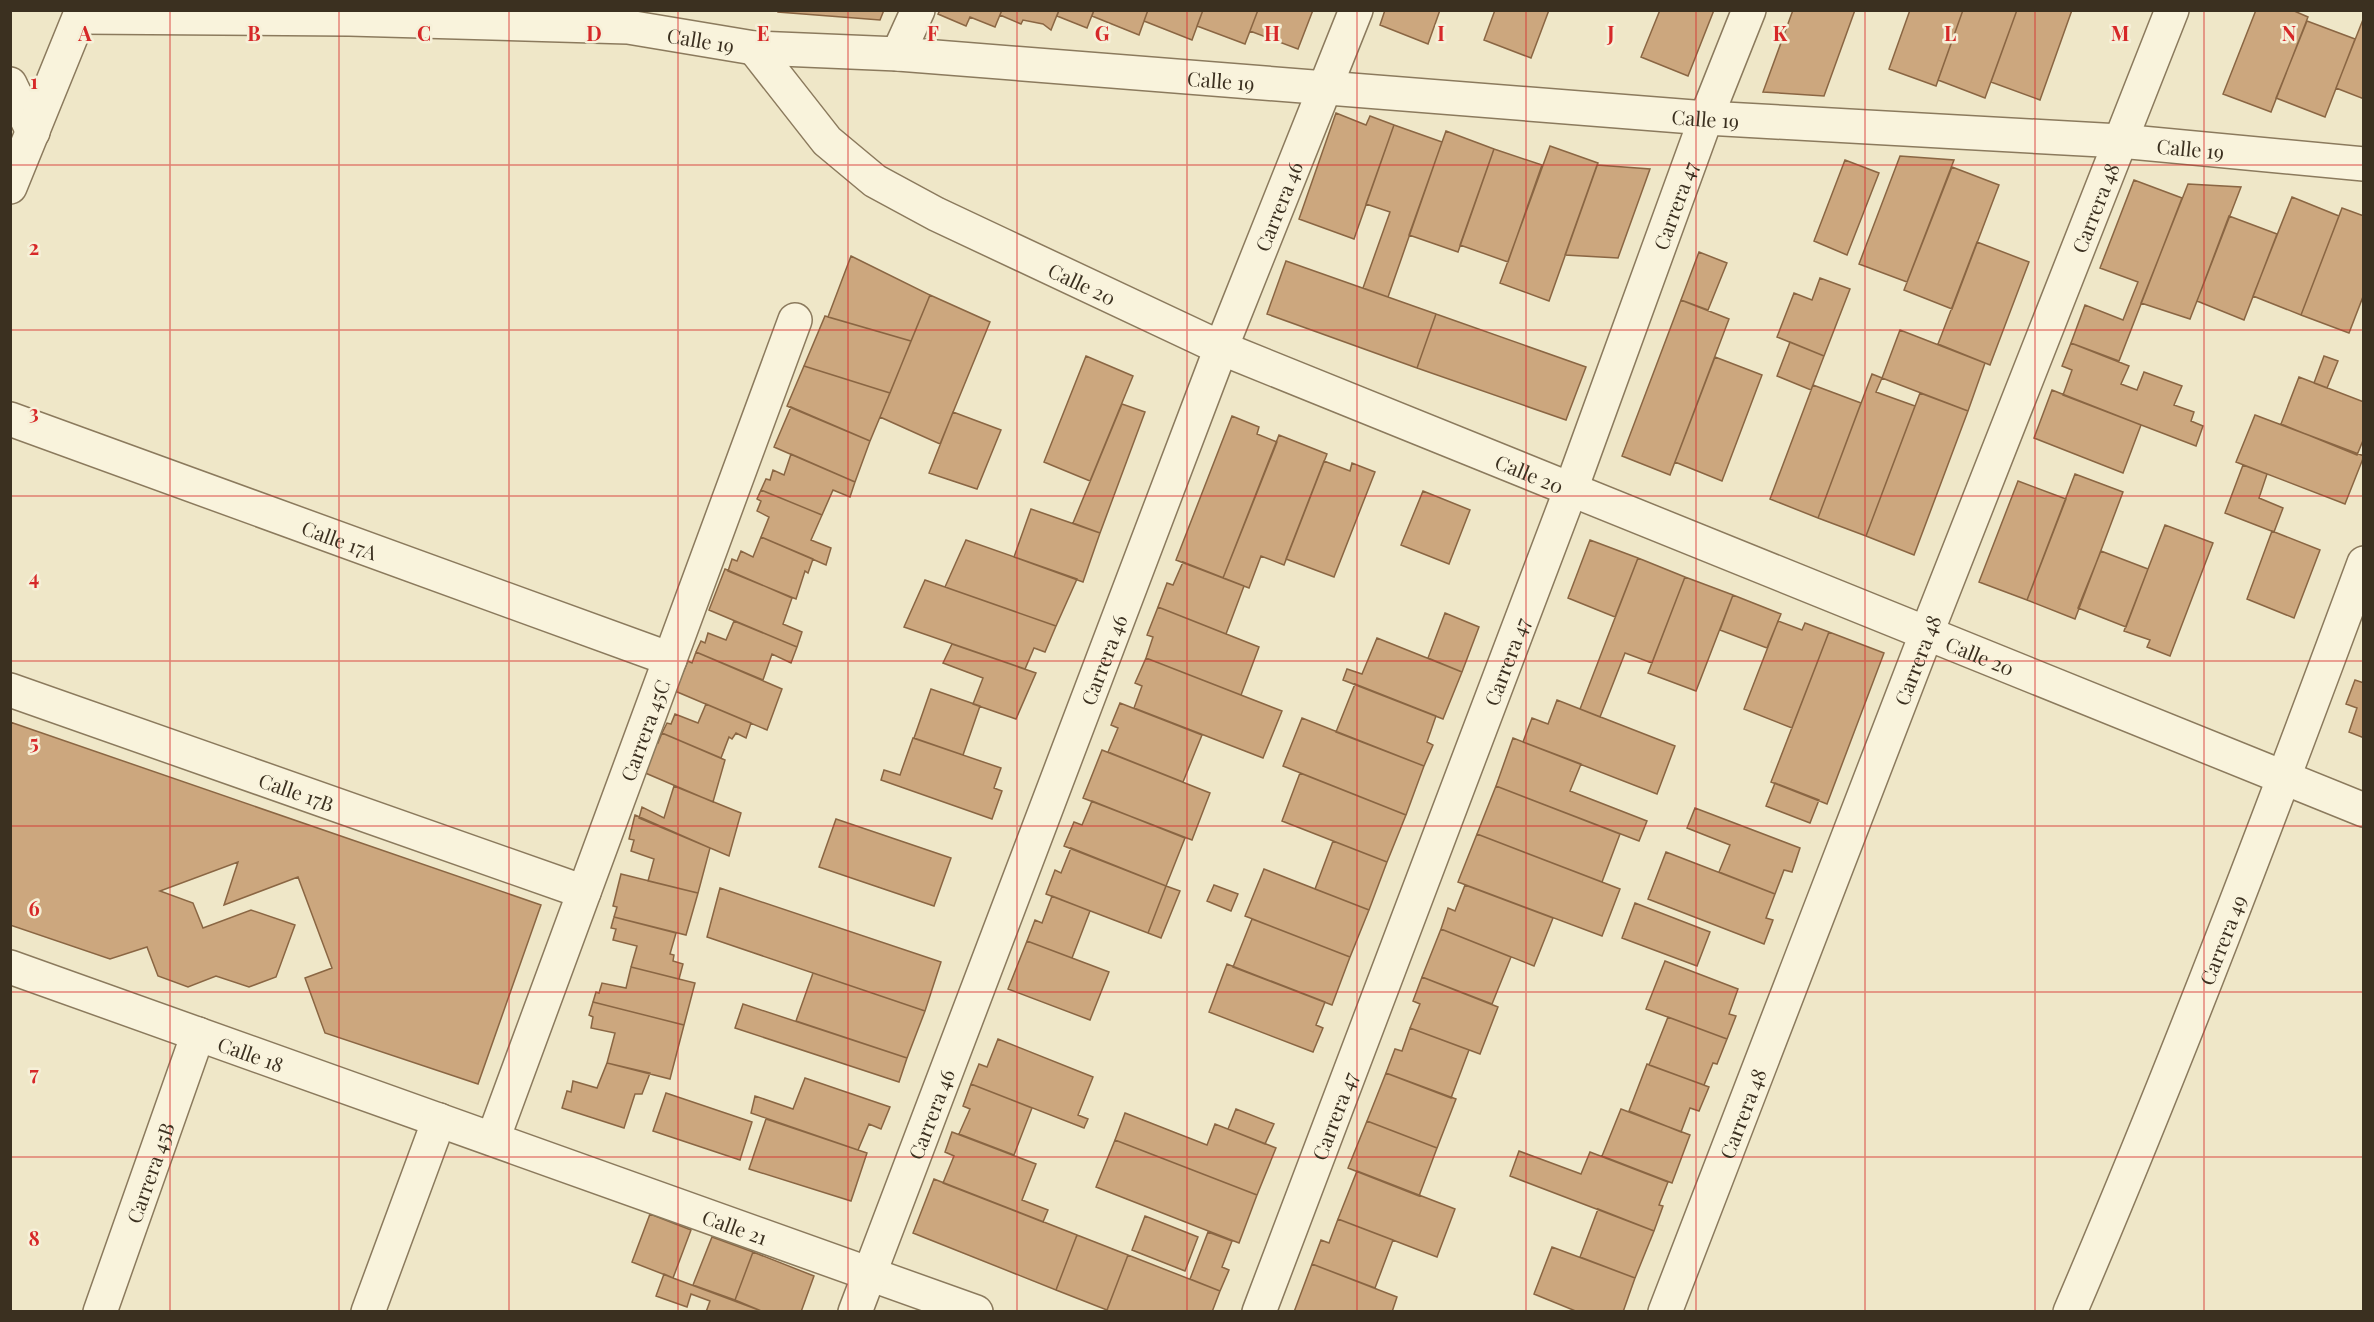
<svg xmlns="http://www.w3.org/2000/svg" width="2374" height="1322" font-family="'Playfair Display',serif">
  <rect width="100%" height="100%" fill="#efe7c8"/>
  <path fill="#cca77e" stroke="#8a6643" stroke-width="1.5" d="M778,10H884L880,20L778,12Z
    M940,10H1002L995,27L970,17L966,26L938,14Z
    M1002,10H1059L1051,30L1043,24L1023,20L1021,24L1000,15Z
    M1059,10H1094L1087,28L1057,16Z
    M1094,10H1148L1139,35L1092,16Z
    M1148,10H1203L1192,40L1144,21Z
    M1203,10H1258L1245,44L1197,26Z
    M1258,10H1313L1298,49L1250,31Z
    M1385,10H1440L1428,44L1380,25Z
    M1495,10H1549L1531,58L1484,40Z
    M1660,10H1714L1688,76L1641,57Z
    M1793,10H1855L1824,96L1763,92Z
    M1910,10H1963L1936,86L1889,69Z
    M1963,10H2017L1985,98L1938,80Z
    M2017,10H2072L2040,100L1991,82Z
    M2256,10H2292L2308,17L2271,112L2223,94Z
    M2364,17V99L2336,88Z
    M2307,21L2355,39L2325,117L2276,98Z
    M1336,113L1366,125L1370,116L1394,125L1354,239L1299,219Z
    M1394,125L1442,142L1388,297L1363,288L1390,212L1366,204Z
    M1446,131L1494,149L1458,252L1409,235Z
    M1550,146L1598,163L1549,301L1500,283Z
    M1494,149L1542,165L1508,262L1460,245Z
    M1900,156L1954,160L1907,282L1859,264Z
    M1845,160L1879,173L1847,255L1814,241Z
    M1597,165L1650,169L1618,258L1565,255Z
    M1952,167L1999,185L1952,309L1904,290Z
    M2134,180L2182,198L2119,361L2071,343L2085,305L2123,320L2138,282L2100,268Z
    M2188,184L2241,187L2190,319L2141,303Z
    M2292,197L2339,216L2301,315L2253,296Z
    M2342,208L2364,216V294L2349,333L2301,315Z
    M2229,216L2277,234L2244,320L2197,301Z
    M1977,242L2029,262L1990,365L1938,344Z
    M1699,252L1727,263L1708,310L1681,300Z
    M851,256L930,295L911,341L828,317Z
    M1286,261L1436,314L1417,368L1267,314Z
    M1820,278L1850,289L1824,356L1777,337L1794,293L1812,300Z
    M930,295L990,322L940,444L880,417Z
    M1681,300L1729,319L1670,475L1622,456Z
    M1436,314L1586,367L1566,420L1417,368Z
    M825,316L911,341L890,393L804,366Z
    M1900,330L1985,363L1968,411L1882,378Z
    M1790,342L1824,356L1811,390L1777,376Z
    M2071,343L2129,366L2121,384L2137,390L2144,372L2182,386L2174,405L2194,412L2191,421L2203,426L2196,446L2063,395L2072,370L2062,366Z
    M1086,356L1133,376L1090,481L1044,462Z
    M2324,356L2338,361L2327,388L2314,383Z
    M1715,357L1762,375L1722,481L1675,462Z
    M804,366L890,393L870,441L787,406Z
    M1872,374L1882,378L1876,392L1915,406L1866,536L1818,518Z
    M2299,377L2364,402V438L2357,455L2281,424Z
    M1813,385L1861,403L1818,518L1770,499Z
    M2052,390L2141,425L2123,473L2034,438Z
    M1920,393L1968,411L1914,555L1866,536Z
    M1122,404L1145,412L1100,533L1073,523Z
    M791,407L870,441L855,482L774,447Z
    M953,412L1001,430L977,489L929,473Z
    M2255,415L2364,456L2345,504L2236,462Z
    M1232,416L1259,427L1257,434L1277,442L1223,578L1176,560Z
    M1279,435L1327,454L1284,565L1261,556L1249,588L1223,578Z
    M791,454L855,482L850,497L833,490L822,515L761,490L766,479L770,480L773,470L784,475Z
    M1324,461L1350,471L1352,463L1375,472L1334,577L1286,559Z
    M2243,465L2267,474L2259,498L2283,508L2274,532L2225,513Z
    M2075,474L2123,492L2075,619L2027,600Z
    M2018,481L2066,499L2027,600L1979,582Z
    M761,490L822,515L811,540L831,548L826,565L761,537L769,517L757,511L761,501L757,499Z
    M1423,491L1470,510L1449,564L1401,545Z
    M1031,509L1100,533L1083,582L1014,557Z
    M2165,525L2213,543L2170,656L2147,647L2150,640L2124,631Z
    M2272,531L2320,550L2294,618L2247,599Z
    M761,537L813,559L808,573L805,571L796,599L728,571L732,559L737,561L741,551L753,557Z
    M966,540L1077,579L1056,626L945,587Z
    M1590,540L1638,558L1615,617L1568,598Z
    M2101,551L2148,569L2126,627L2078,608Z
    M1638,558L1685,577L1652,663L1625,653L1600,717L1580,709Z
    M1183,562L1244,586L1226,634L1158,607L1167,583L1173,585Z
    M725,569L792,598L783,624L802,632L797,647L709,610Z
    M1685,577L1733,595L1696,691L1648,673Z
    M925,580L1056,626L1045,652L1034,648L1025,669L904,627Z
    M1733,595L1781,614L1767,648L1720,630Z
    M1158,607L1259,647L1241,695L1146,658L1153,637L1147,635Z
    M1445,613L1479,627L1462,672L1428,658Z
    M734,621L797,647L791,663L772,654L763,680L696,652L701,641L705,643L708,633L726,640Z
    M1778,621L1802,630L1805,623L1829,632L1792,728L1744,709Z
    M1829,632L1884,653L1827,804L1771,782Z
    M1377,638L1462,672L1443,719L1343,680L1347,669L1362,674Z
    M952,644L1036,673L1016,719L973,704L983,678L943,663Z
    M696,652L782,689L767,730L675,691L688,661L692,663Z
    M1146,658L1282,711L1263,758L1134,708L1142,686L1135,683Z
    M2355,680L2364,683V738L2349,732L2357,708L2346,704Z
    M1355,684L1436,716L1427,742L1433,745L1424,766L1336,732Z
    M931,689L980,706L963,755L914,738Z
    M1557,700L1675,746L1657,794L1523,742L1532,718L1548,724Z
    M1120,703L1202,735L1183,782L1108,752L1118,728L1111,725Z
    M706,704L751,723L746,738L736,733L732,739L729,737L721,758L662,733L667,723L671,724L675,714L698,723Z
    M1302,718L1424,766L1406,815L1283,766Z
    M10,722L541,905L478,1084L325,1033L305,978L332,968L298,877L224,905L238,862L160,891L193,903L203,928L251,910L295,925L276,977L249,987L216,976L188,987L158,976L147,947L110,959L10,925Z
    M662,733L725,760L713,802L643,772L655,742L658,743Z
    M913,738L1001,768L994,788L1002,791L992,819L881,780L884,770L900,775Z
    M1513,738L1581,764L1570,791L1647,821L1639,841L1496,786Z
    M1102,750L1210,793L1192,840L1083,798Z
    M1300,773L1406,815L1387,862L1282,821Z
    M1775,783L1819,800L1810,823L1766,806Z
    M674,786L741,813L729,856L639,818L642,807L664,818Z
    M1496,786L1620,834L1602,882L1477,834Z
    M1092,801L1185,838L1166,886L1064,846L1074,822L1082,825Z
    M1695,808L1800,848L1792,872L1784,870L1775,894L1719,872L1730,845L1687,828Z
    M635,815L710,848L698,893L648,881L654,859L631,851L634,840L629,839Z
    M836,819L951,858L934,906L819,867Z
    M1477,834L1620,889L1602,936L1458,882Z
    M1333,841L1387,862L1369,910L1315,889Z
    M1071,848L1166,886L1148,933L1046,894L1055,870L1061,873Z
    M1666,852L1775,894L1766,918L1773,920L1764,944L1648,899Z
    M1264,869L1369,910L1350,957L1245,916Z
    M621,874L698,893L686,935L614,917L617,907L613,906Z
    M1214,885L1238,894L1231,911L1207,901Z
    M1465,885L1553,918L1534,966L1441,929L1448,908L1455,911Z
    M1166,886L1180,891L1161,938L1148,933Z
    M720,888L941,962L925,1011L707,937Z
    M1052,896L1090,911L1072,958L1027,941L1035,920L1042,923Z
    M1635,903L1710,932L1697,966L1622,938Z
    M614,917L676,933L670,954L674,955L673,961L683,964L679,979L631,967L637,946L613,940L616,929L611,928Z
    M1252,919L1350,957L1332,1005L1233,967Z
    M1441,929L1511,957L1492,1004L1422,977Z
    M1027,941L1109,972L1090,1020L1008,989Z
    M1665,961L1738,989L1729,1014L1736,1016L1727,1039L1646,1009Z
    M1227,964L1325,1002L1316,1025L1323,1028L1313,1052L1209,1012Z
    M631,967L695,983L684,1025L593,1002L596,992L599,993L602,983L626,988Z
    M813,973L925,1011L907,1058L796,1021Z
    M1422,977L1498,1007L1480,1054L1410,1028L1420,1004L1413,1001Z
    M593,1002L684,1025L670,1079L607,1063L615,1033L591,1028L593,1017L589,1015Z
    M743,1004L907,1058L899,1082L735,1028Z
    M1668,1017L1727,1039L1717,1064L1713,1063L1704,1085L1649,1065Z
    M1410,1028L1469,1050L1451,1098L1386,1073L1395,1049L1402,1051Z
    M998,1039L1093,1077L1078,1115L1088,1119L1084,1128L971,1084L979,1064L987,1067Z
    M607,1063L650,1073L642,1094H635L624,1128L562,1108L567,1091L571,1092L573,1081L597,1088Z
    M1647,1064L1709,1087L1699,1111L1690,1108L1681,1132L1629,1111Z
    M1386,1073L1456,1099L1437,1148L1367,1121Z
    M805,1078L890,1107L881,1129L869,1124L858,1150L751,1113L755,1096L793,1109Z
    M971,1084L1032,1108L1014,1155L959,1134L970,1109L963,1106Z
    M666,1093L752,1122L740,1160L653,1131Z
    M1236,1109L1274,1124L1265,1144L1228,1129Z
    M1621,1109L1690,1135L1672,1183L1602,1156Z
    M1125,1113L1207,1145L1215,1124L1276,1148L1257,1195L1115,1140Z
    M766,1119L867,1153L851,1201L749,1169Z
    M1367,1121L1437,1148L1419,1196L1348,1168Z
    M952,1132L1036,1164L1022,1200L1048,1210L1043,1222L943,1183L954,1156L945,1152Z
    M1115,1140L1257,1195L1239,1243L1096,1187Z
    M1519,1151L1581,1174L1590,1152L1668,1182L1659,1205L1663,1206L1654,1231L1510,1176Z
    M1357,1171L1455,1209L1437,1257L1338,1219Z
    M934,1179L1077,1235L1056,1290L913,1233Z
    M1598,1209L1654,1231L1635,1278L1580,1257Z
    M650,1214L691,1230L673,1278L632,1262Z
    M1145,1216L1198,1237L1185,1271L1132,1250Z
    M1338,1219L1393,1240L1375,1288L1312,1264L1321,1240L1329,1243Z
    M1208,1232L1232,1241L1222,1267L1229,1270L1220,1291L1190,1279Z
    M1077,1235L1128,1255L1107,1310L1056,1290Z
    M712,1237L753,1252L735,1300L693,1285Z
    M1552,1247L1635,1278L1623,1312H1578L1534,1294Z
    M753,1252L814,1276L801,1312H764L735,1300Z
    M1128,1255L1220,1291L1212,1312H1111L1107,1310Z
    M1312,1264L1397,1297L1392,1312H1294Z
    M664,1274L673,1278L764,1312H706L710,1301L691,1294L687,1307L656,1296Z"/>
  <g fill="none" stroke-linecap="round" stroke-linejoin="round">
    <defs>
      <g id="street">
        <path id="s1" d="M80,17L349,19L628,27L754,48L898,54L1706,118L2120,141L2364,164"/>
        <path id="s2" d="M754,48L827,141L875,181L936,214L1221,348L2364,810"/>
        <path d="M898,54L918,10"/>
        <path d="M10,84L33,132"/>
        <path d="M10,187L82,10"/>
        <path id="s3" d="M10,419L670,659"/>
        <path id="s4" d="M10,690L584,892"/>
        <path id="s5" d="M10,967L976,1312"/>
        <path id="s6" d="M493,1139L795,320"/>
        <path id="s7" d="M100,1312L198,1034"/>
        <path d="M368,1312L439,1120"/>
        <path id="s8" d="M855,1312L1221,348L1356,10"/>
        <path id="s9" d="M1259,1312L1571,489L1706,118L1749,10"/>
        <path id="s10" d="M1665,1312L1927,632L2172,10"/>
        <path id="s11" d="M2070,1312C2176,1065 2271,814 2364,563"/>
      </g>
    </defs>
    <use href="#street" stroke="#8b7a5d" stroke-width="36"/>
    <use href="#street" stroke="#f9f3dc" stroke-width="33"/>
  </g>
  <path fill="none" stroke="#d62828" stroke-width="1.5" stroke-opacity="0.55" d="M170,10V1312M339,10V1312M509,10V1312M678,10V1312M848,10V1312M1017,10V1312M1187,10V1312M1357,10V1312M1526,10V1312M1696,10V1312M1865,10V1312M2035,10V1312M2204,10V1312M10,165H2364M10,330H2364M10,496H2364M10,661H2364M10,826H2364M10,992H2364M10,1157H2364"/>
  <g text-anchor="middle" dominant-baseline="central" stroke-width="5" stroke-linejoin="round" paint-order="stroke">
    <g font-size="20" fill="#3b3020" stroke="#f6f0d8">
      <text stroke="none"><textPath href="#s1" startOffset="622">Calle 19</textPath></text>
      <text stroke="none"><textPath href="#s1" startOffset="1144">Calle 19</textPath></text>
      <text stroke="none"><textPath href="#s1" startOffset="1630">Calle 19</textPath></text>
      <text stroke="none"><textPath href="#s1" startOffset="2116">Calle 19</textPath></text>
      <text stroke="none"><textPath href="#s9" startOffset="1182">Carrera 47</textPath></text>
      <text stroke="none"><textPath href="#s8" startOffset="1184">Carrera 46</textPath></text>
      <text stroke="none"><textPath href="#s10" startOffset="1185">Carrera 48</textPath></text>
      <text stroke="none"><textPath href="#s2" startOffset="412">Calle 20</textPath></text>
      <text stroke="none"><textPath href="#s2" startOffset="898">Calle 20</textPath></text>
      <text stroke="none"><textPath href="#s3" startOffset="351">Calle 17A</textPath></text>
      <text stroke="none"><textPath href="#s2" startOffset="1384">Calle 20</textPath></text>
      <text stroke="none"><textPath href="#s8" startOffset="698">Carrera 46</textPath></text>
      <text stroke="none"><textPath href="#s10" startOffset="699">Carrera 48</textPath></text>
      <text stroke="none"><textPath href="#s9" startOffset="696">Carrera 47</textPath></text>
      <text stroke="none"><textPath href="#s6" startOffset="436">Carrera 45C</textPath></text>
      <text stroke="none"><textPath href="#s4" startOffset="304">Calle 17B</textPath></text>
      <text stroke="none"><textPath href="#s11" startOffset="402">Carrera 49</textPath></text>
      <text stroke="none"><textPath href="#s5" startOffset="256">Calle 18</textPath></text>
      <text stroke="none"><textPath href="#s10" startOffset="213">Carrera 48</textPath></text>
      <text stroke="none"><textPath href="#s8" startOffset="212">Carrera 46</textPath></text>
      <text stroke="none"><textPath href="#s9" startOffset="210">Carrera 47</textPath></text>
      <text stroke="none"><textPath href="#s7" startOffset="148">Carrera 45B</textPath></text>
      <text stroke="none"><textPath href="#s5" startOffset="770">Calle 21</textPath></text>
    </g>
  </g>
  <g font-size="20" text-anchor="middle" font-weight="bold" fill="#d62828" stroke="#f6f0d8" stroke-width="5" stroke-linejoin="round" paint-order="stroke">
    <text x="85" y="41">A</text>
    <text x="254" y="41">B</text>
    <text x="424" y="41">C</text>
    <text x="594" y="41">D</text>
    <text x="763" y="41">E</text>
    <text x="933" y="41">F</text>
    <text x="1102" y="41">G</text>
    <text x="1272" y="41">H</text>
    <text x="1441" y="41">I</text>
    <text x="1611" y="41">J</text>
    <text x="1780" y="41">K</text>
    <text x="1950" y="41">L</text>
    <text x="2120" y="41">M</text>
    <text x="2289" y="41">N</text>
    <text x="34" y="89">1</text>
    <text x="34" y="255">2</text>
    <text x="34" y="420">3</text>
    <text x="34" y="585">4</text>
    <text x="34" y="750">5</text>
    <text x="34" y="916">6</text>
    <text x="34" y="1081">7</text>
    <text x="34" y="1246">8</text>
  </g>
  <rect width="2374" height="1322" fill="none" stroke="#3b3020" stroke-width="24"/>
</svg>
